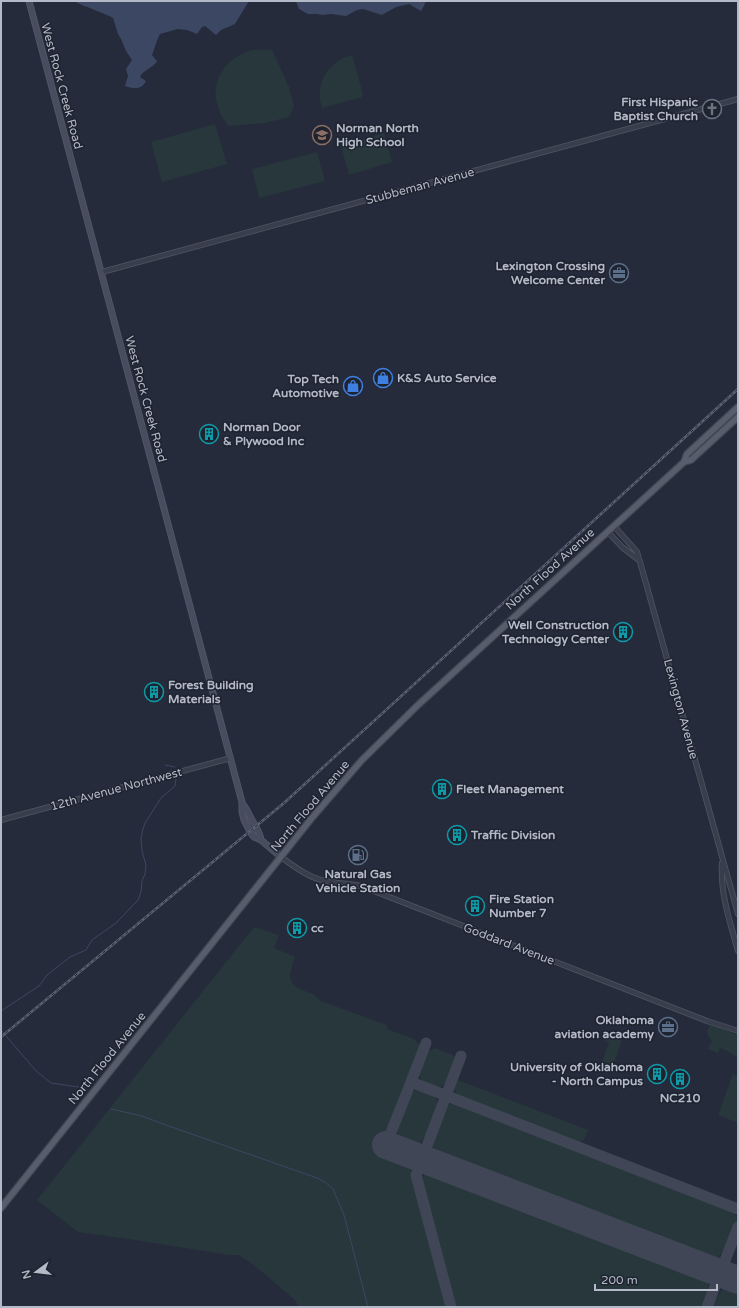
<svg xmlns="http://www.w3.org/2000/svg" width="739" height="1308" font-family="'Varela Round',sans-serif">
  <rect width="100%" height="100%" fill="#252b3b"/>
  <path fill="#27373c" d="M252,50H272L289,87L294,106L289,117L265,123L228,126C224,120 220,114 218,107C209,80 227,57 252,50Z
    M352,55L363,94L362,97L322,108C314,83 328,62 352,55Z
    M215,124L227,164L162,182L151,142Z
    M384,133L392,162L349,175L341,146Z
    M317,152L325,181L259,198L252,169Z
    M254,927L279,935L274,948L295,957L290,973V977L293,984L297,988L313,994L321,1001L387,1025V1029L414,1039L419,1045V1052L380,1151L406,1162L410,1168L447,1307H299L295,1300L255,1266L239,1255H228L142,1241L78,1232L37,1200Z
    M710,1025L738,1035V1057L731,1054V1053L720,1048L718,1053L708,1049L712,1040L709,1037L707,1032Z
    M606,1030L610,1036L622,1041L613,1065L602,1061L609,1043L602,1039Z
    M435,1048L453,1055L456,1058C455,1066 447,1089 437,1087C432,1086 426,1083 422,1081L419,1074L427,1052Z
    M733,1074L738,1077V1123L718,1115Z
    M458,1080L588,1130L584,1140L580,1142H577L459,1096C454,1092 453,1087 456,1082Z
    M418,1089C427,1090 437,1094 438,1104L426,1136L419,1144C410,1144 399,1142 397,1131L410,1096L413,1092Z
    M455,1103L733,1211C735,1213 737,1216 737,1219C737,1229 722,1254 715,1262L436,1153L433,1148L432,1142L446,1107L451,1103Z
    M431,1172L709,1280L708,1293L703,1307H454L421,1180L425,1173Z
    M725,1286L738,1291V1307H712L717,1297Z"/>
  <path fill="#3c4763" d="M74,1H249L235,24L221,30L216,35L205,26L202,27L197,34L187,30L178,29L160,34C156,41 155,48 152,55L157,61C153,68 143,70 140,77L146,81C142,90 133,89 125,86L128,76L126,69L132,60L126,51L121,39L118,34L113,18C100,11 87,8 74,1Z
    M296,1H427L424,4H425L421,11L409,4L396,7L382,15L363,9L357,10L346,16L331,14L322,15L317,14H308L299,9Z"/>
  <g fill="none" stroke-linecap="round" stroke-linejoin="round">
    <path stroke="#3c4763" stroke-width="1" d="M165,765L175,767
      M1,1011L39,986L47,975L70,957L86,950L92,940L116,923L138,900L141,892L142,881L145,874L146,865L142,851L141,838L143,829L145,823L161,798L175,786L176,779
      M1,1030L36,1071L51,1083L85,1088
      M111,1109L142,1116L166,1125L317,1178L325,1182L333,1189L344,1215L368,1307"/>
    <path stroke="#404656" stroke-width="11" d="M411,1082L426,1043
      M386,1145L411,1082L738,1209
      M451,1307L416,1175L461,1056
      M707,1307L738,1227"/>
    <path stroke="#404656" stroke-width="28" d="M386,1145L738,1280"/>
    <defs>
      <path id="tertiary" d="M102,272L738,99
        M614,526L637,552L642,569L738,914
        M608,532L622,547L639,560
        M1,820L231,758
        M281,857C295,867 309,878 326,881C338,884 349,883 361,886L707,1021L738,1031
        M722,863C720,893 730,922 738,951"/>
      <path id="secondary" d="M29,1L238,787L242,802V812L244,820L250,832L254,837L261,840L281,857
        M242,803C246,808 249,814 252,820C256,827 260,832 261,840"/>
      <path id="primary" d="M684,462L691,460L738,417
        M1,1208L311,819L362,760L418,705L684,462L687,454L738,407"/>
    </defs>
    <use href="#tertiary" stroke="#515663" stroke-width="6"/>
    <use href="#secondary" stroke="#515663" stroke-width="7"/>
    <use href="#primary" stroke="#424754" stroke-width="8"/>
    <use href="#tertiary" stroke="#393e4c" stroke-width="4.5"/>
    <use href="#secondary" stroke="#474c5e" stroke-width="5"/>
    <use href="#primary" stroke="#575d6b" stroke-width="5.5"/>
    <defs>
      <path id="rail" d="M1,1037L284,803L738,389"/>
    </defs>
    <use href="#rail" stroke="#5b6172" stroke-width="2.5"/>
    <use href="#rail" stroke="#1e2330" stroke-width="1" stroke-dasharray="3" stroke-linecap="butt"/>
  </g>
  <defs>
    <symbol id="church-ring" viewBox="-11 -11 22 22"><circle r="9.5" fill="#1e2330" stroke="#6b7280" stroke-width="1.5"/><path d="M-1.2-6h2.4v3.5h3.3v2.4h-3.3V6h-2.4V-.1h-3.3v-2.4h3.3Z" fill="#6b7280"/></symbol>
    <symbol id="school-ring" viewBox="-11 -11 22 22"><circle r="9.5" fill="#1e2330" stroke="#8d6e63" stroke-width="1.5"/><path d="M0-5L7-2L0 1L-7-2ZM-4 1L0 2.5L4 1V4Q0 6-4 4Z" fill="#8d6e63"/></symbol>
    <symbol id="office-ring" viewBox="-11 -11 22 22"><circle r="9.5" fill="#1e2330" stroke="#5c6f8a" stroke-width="1.5"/><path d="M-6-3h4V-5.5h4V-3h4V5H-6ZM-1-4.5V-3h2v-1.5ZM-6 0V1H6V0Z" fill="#5c6f8a"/></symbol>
    <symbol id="shop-ring" viewBox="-11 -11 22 22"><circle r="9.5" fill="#1e2330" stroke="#3f7fe0" stroke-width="1.5"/><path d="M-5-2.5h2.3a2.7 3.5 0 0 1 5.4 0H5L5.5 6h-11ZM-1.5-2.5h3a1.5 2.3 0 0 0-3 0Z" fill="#3f7fe0"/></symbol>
    <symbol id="building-ring" viewBox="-11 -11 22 22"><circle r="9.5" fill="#1e2330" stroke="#0f9aa8" stroke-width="1.5"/><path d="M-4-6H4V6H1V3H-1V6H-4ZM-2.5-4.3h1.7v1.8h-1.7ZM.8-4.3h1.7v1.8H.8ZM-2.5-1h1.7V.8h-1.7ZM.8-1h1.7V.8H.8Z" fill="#0f9aa8"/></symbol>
    <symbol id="fuel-ring" viewBox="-11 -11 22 22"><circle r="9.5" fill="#1e2330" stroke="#5c6f8a" stroke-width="1.5"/><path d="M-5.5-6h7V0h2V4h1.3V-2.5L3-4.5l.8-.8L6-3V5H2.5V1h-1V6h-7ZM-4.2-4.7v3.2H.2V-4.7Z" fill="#5c6f8a"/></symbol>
  </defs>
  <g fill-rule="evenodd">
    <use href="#church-ring" x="701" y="98" width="22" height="22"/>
    <use href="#school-ring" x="311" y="124" width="22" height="22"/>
    <use href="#office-ring" x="608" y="262" width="22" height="22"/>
    <use href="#shop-ring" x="372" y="367" width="22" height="22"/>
    <use href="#shop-ring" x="342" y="375" width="22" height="22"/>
    <use href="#building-ring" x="198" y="423" width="22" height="22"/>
    <use href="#building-ring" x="612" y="621" width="22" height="22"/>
    <use href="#building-ring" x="143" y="681" width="22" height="22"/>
    <use href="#building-ring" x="431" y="778" width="22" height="22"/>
    <use href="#building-ring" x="446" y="824" width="22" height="22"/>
    <use href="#fuel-ring" x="347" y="844" width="22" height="22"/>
    <use href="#building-ring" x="464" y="895" width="22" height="22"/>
    <use href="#building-ring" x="286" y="917" width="22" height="22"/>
    <use href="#office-ring" x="657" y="1016" width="22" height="22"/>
    <use href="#building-ring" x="646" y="1063" width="22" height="22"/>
    <use href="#building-ring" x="669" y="1068" width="22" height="22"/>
  </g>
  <g text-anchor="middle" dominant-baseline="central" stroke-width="3" stroke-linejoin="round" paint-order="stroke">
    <g font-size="12" fill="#b4b9c7" stroke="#1e2330">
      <text transform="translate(62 86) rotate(75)">West Rock Creek Road</text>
      <text transform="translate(420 186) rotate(-15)">Stubbeman Avenue</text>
      <text transform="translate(146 399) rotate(75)">West Rock Creek Road</text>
      <text transform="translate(550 569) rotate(-42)">North Flood Avenue</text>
      <text transform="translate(681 709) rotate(75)">Lexington Avenue</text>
      <text transform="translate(116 789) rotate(-15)">12th Avenue Northwest</text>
      <text transform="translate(310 806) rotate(-50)">North Flood Avenue</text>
      <text transform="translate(509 944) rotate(21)">Goddard Avenue</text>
      <text transform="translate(107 1058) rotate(-51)">North Flood Avenue</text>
    </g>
    <g font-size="12" font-weight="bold" fill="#b4b9c7" stroke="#1e2330" text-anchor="start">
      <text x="698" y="102" text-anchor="end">First Hispanic<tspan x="698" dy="14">Baptist Church</tspan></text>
      <text x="336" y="128">Norman North<tspan x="336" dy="14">High School</tspan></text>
      <text x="605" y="266" text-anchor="end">Lexington Crossing<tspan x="605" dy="14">Welcome Center</tspan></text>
      <text x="397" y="378">K&amp;S Auto Service</text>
      <text x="339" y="379" text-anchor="end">Top Tech<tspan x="339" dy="14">Automotive</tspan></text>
      <text x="223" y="427">Norman Door<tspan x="223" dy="14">&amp; Plywood Inc</tspan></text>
      <text x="609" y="625" text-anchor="end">Well Construction<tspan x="609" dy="14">Technology Center</tspan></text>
      <text x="168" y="685">Forest Building<tspan x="168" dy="14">Materials</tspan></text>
      <text x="456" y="789">Fleet Management</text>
      <text x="471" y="835">Traffic Division</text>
      <text x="358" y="874" text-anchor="middle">Natural Gas<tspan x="358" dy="14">Vehicle Station</tspan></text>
      <text x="489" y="899">Fire Station<tspan x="489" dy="14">Number 7</tspan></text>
      <text x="311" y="928">cc</text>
      <text x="654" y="1020" text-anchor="end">Oklahoma<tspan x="654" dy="14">aviation academy</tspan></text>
      <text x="643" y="1067" text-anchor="end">University of Oklahoma<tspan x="643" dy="14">- North Campus</tspan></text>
      <text x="680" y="1098" text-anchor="middle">NC210</text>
    </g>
  </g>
  <rect width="739" height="1308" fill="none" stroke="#b4b9c7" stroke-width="4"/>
  <g transform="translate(36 1272) rotate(255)" stroke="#1e2330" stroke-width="3" paint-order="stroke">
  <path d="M0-3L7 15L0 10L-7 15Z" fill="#b4b9c7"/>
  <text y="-6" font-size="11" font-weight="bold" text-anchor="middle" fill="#b4b9c7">N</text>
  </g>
  <path d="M595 1284v6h122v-6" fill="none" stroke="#b4b9c7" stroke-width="2"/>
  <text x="601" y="1284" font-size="12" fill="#b4b9c7" stroke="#1e2330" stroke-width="3" paint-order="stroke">200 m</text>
</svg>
